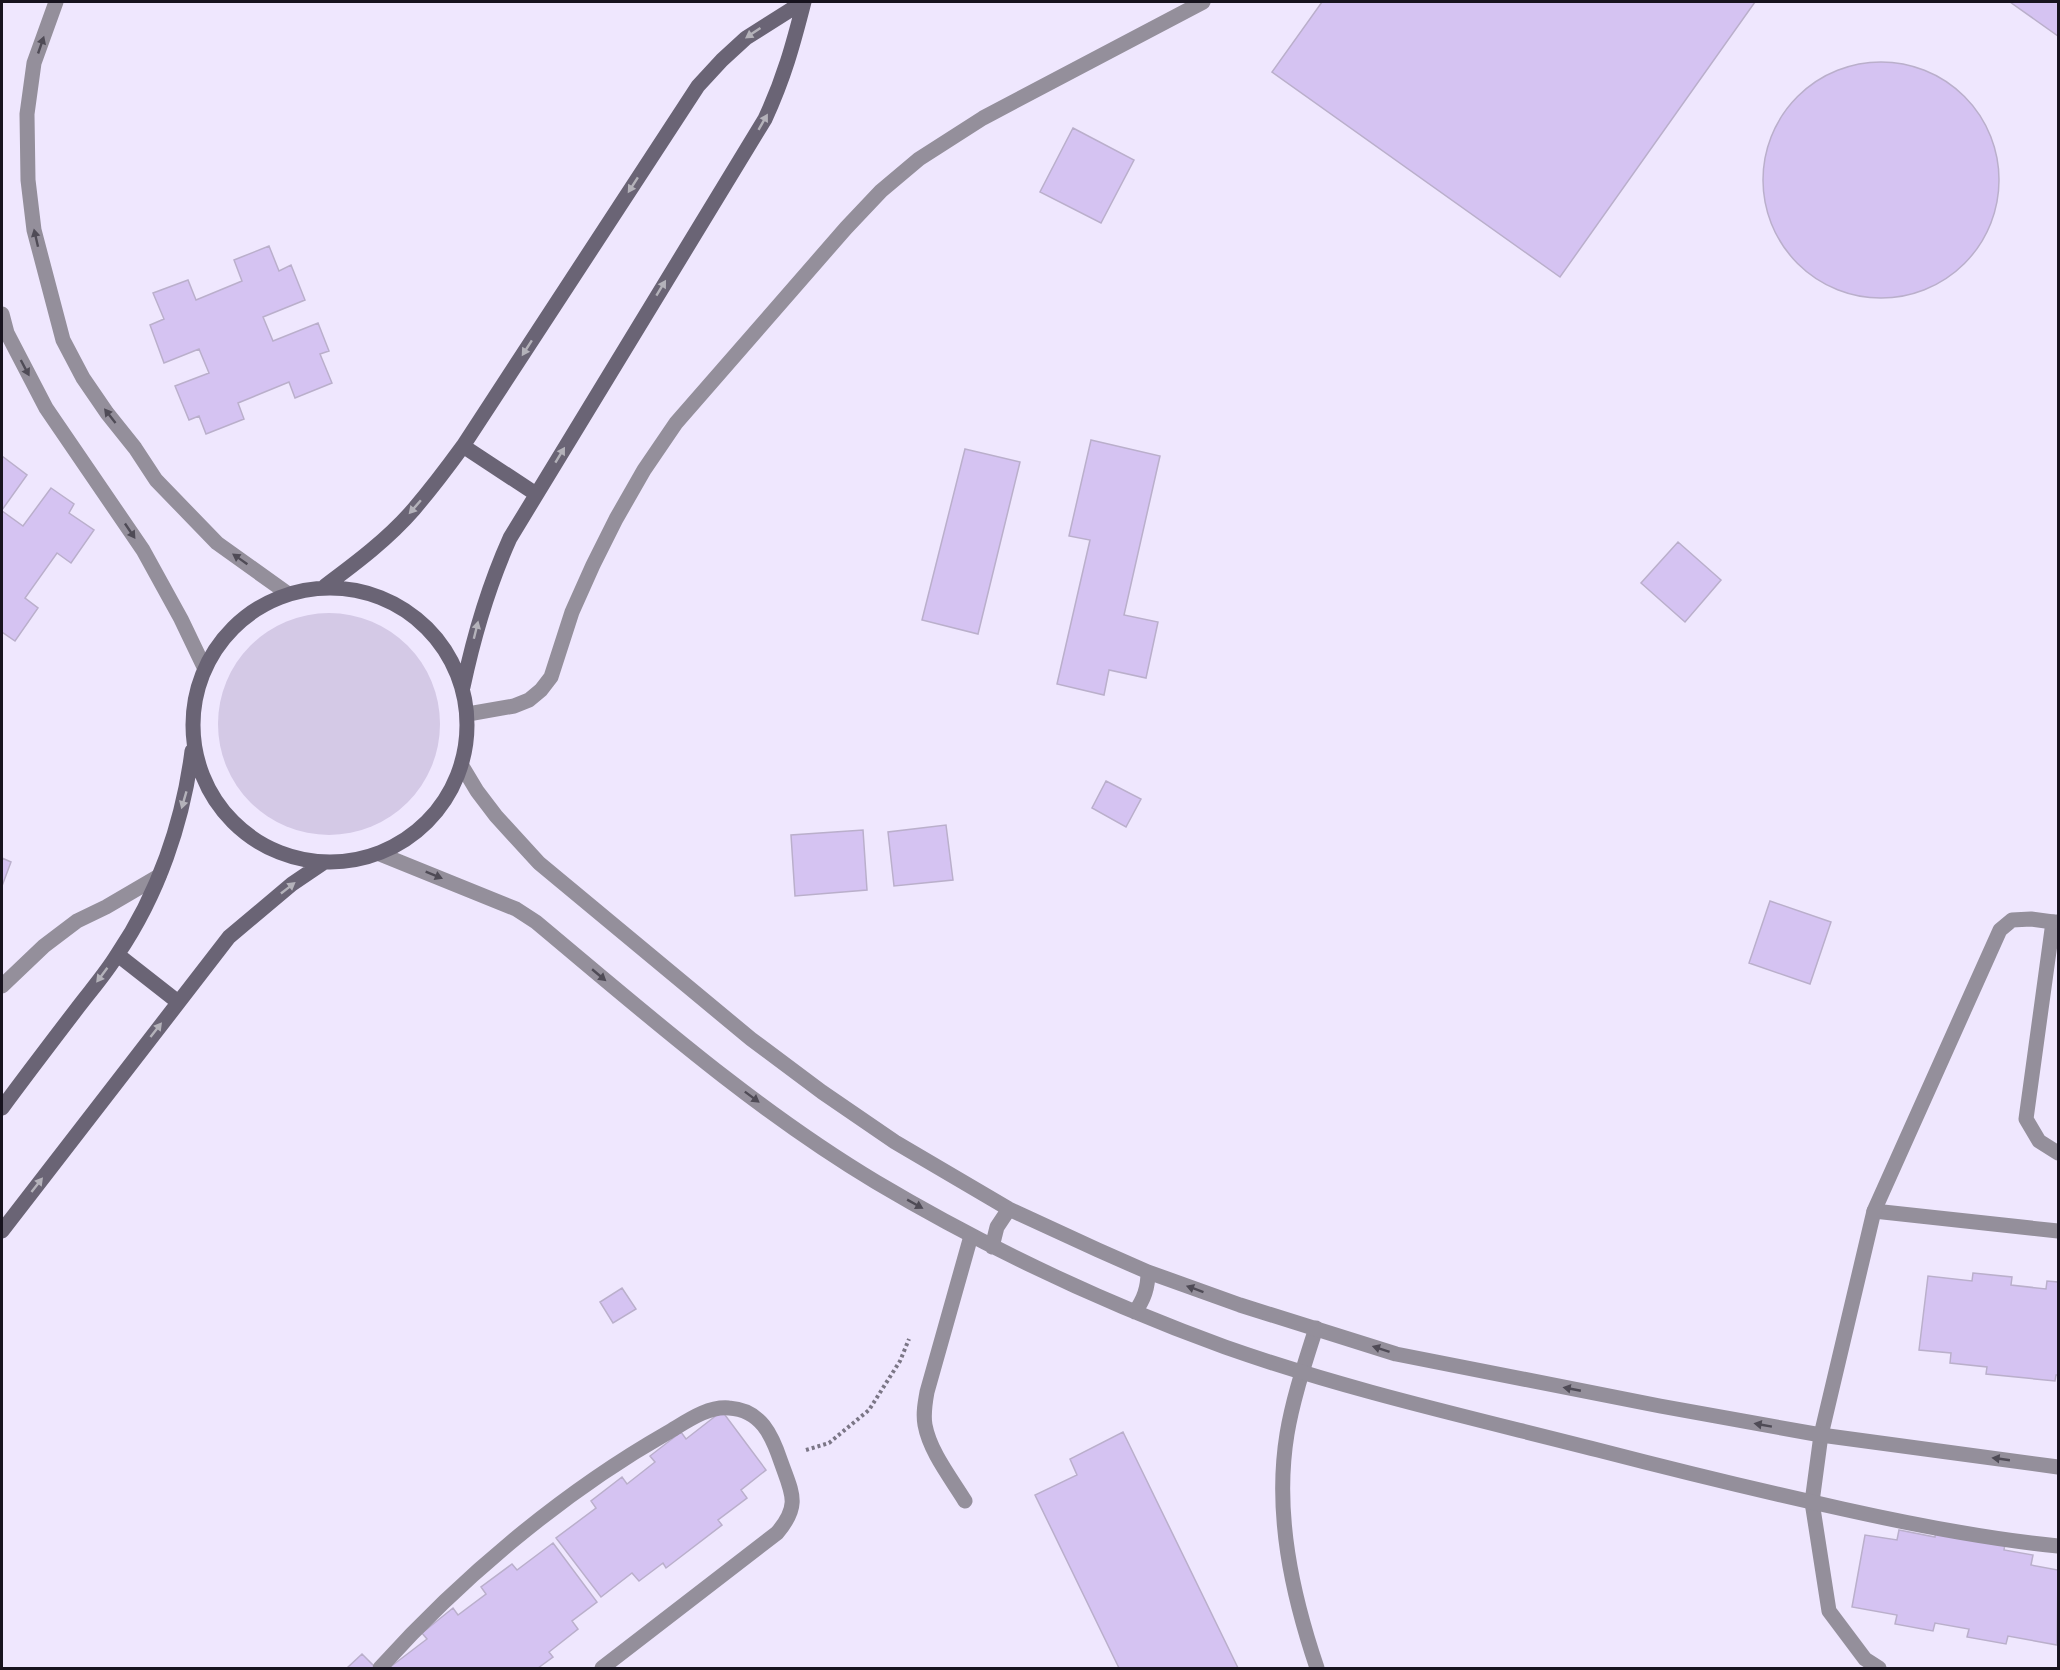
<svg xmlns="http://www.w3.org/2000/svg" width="2060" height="1670" font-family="Mulish,sans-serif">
  <rect width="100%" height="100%" fill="#efe7fe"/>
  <path fill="#d4c9e6" d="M218 724a111 111 0 1 1 222 0a111 111 0 1 1-222 0Z"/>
  <path fill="#d5c3f2" stroke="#baafcb" stroke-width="1.5" d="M1322,2H1755L1560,277L1272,72Z
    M2010,2H2058V36Z
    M1763 180a118 118 0 1 1 236 0a118 118 0 1 1-236 0Z
    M1073,128L1134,160L1101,223L1040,192Z
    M269,246L279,271L291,265L305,300L263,317L273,341L318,323L329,351L320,354L332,383L295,398L289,382L238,403L244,419L206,434L199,416L189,420L175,386L209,373L199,349L164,363L150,325L164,319L153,293L188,280L196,300L242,281L234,260Z
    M1091,440L1160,456L1124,615L1158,622L1146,678L1109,670L1104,695L1057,684L1090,540L1069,536Z
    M965,449L1020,462L978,634L922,620Z
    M2,456L27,475L2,510Z
    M51,488L74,504L69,513L94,530L71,563L57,553L25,598L38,608L15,641L2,632V511L23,526Z
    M1678,542L1721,580L1685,622L1641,583Z
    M1106,781L1141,799L1126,827L1092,808Z
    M946,825L953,880L894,886L888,832Z
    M863,830L867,890L795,896L791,835Z
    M2,858L11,862L2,886Z
    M1770,901L1831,922L1810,984L1749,963Z
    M1973,1273L2012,1277L2011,1285L2046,1289L2047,1281L2058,1282V1375H2056L2055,1381L1986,1374L1987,1367L1950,1363L1951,1353L1919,1350L1928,1276L1972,1281Z
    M622,1288L636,1309L613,1323L600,1302Z
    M722,1411L766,1470L741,1490L747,1498L718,1520L722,1525L666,1568L663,1563L639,1581L632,1573L601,1597L556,1538L596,1508L591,1501L622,1477L627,1484L655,1462L650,1456L681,1432L686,1439Z
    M1123,1432L1238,1668H1119L1035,1495L1077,1475L1070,1459Z
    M1899,1530L1935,1537L1936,1530L2005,1544L2004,1550L2033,1555L2031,1565L2058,1570L2057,1645L2008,1636L2006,1644L1967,1637L1969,1629L1935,1623L1933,1631L1895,1624L1897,1615L1852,1607L1865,1535L1897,1540Z
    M553,1543L597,1602L572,1621L578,1629L549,1652L553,1657L538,1668H389L427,1639L422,1633L453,1608L458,1615L486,1594L481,1587L512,1564L517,1570Z
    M362,1654L376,1668H347Z"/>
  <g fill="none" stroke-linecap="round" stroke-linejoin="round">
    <path stroke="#7b7686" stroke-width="4" stroke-dasharray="3 3" stroke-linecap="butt" d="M806,1450L829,1443L869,1410L900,1361L909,1339"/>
    <path stroke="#948f9b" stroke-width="15" d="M468,714L514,706L529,700L541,690L551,677L572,612L593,565L616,519L644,470L676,423L846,228L881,191L919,159L983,118L1203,2
      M2058,922H2053L2026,1119L2039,1141L2058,1153
      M1874,1211L2058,1231
      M965,1501C951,1478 930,1452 925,1425C923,1414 925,1403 927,1392L971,1236"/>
    <path stroke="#948f9b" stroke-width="15" d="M2,986L44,946L77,921L106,907L159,876
      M1316,1328C1305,1363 1293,1398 1287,1434C1274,1513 1292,1594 1317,1668
      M380,1668C461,1578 562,1493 667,1433C686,1422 707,1406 729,1408C761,1410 772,1435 781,1462C792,1493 801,1505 777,1533L602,1668
      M1879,1668L1865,1659L1829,1611L1812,1502L1821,1435L1874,1211L2000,930L2012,920L2031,919L2053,922"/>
    <path stroke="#948f9b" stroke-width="15" d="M56,2L34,63L27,114L28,180L34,230L63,340L83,378L107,413L135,448L156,480L217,543L287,593
      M2,314L7,333L46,408L143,550L181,619L204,667
      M462,766L477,791L496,816L539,863L751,1039L822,1092L895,1142L1009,1209L1098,1250L1148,1272L1240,1305L1396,1354L1660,1406L1821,1435L2058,1467
      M380,854L516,909L536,922C645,1013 754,1109 876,1182C987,1248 1104,1303 1225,1347C1347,1390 1473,1418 1598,1450C1679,1471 1761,1491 1843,1509C1915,1525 1986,1539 2058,1546
      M992,1247L997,1227L1009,1209
      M1135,1312C1144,1299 1148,1288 1148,1272"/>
    <path stroke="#6a6475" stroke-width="15" d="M463,446L536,494
      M325,586C356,563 388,539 414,509C431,489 447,468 463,446L698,86L722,60L746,38L803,2
      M193 725a137 137 0 1 1 274 0a137 137 0 1 1-274 0Z
      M463,687C474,635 488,587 510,538L765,119C784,78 793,45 804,2
      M118,955L178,1002
      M2,1108C27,1074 53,1040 79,1006C92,989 106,973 117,955C158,895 183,822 192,751
      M2,1231L229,937L292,884L323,863"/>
  </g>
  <defs><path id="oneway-solid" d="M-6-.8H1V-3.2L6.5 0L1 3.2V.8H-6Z" transform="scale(1.5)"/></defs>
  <g fill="#b4b2ba">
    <use href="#oneway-solid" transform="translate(753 33) rotate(146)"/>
    <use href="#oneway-solid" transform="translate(763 122) rotate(-60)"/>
    <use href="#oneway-solid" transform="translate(633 185) rotate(123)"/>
    <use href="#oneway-solid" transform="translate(661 288) rotate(-59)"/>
    <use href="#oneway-solid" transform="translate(527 348) rotate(123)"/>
    <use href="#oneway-solid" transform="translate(560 455) rotate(-59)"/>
    <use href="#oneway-solid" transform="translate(415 507) rotate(131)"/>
    <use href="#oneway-solid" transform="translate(476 630) rotate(-76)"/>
    <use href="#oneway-solid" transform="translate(184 800) rotate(106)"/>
    <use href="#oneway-solid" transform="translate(288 888) rotate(-38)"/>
    <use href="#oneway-solid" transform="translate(102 975) rotate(127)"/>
    <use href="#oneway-solid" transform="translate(156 1030) rotate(-52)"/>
    <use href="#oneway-solid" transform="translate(37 1185) rotate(-52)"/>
  </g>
  <g fill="#4f4b56">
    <use href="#oneway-solid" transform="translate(41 45) rotate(-71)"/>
    <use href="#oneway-solid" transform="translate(36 238) rotate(-103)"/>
    <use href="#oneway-solid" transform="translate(25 368) rotate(62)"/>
    <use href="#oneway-solid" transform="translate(110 416) rotate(-128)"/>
    <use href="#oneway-solid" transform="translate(130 531) rotate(56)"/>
    <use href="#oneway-solid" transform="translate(240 559) rotate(-145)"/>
    <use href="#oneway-solid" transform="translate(434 875) rotate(22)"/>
    <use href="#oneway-solid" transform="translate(599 975) rotate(40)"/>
    <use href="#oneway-solid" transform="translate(752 1097) rotate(37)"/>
    <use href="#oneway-solid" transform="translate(915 1204) rotate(29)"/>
    <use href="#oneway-solid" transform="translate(1195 1289) rotate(-160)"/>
    <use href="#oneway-solid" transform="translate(1381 1349) rotate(-162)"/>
    <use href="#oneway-solid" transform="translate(1572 1389) rotate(-169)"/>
    <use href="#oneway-solid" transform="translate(1763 1425) rotate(-170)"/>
    <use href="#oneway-solid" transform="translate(2001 1459) rotate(-172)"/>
  </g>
  <rect width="2060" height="1670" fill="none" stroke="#17131e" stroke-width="6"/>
</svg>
